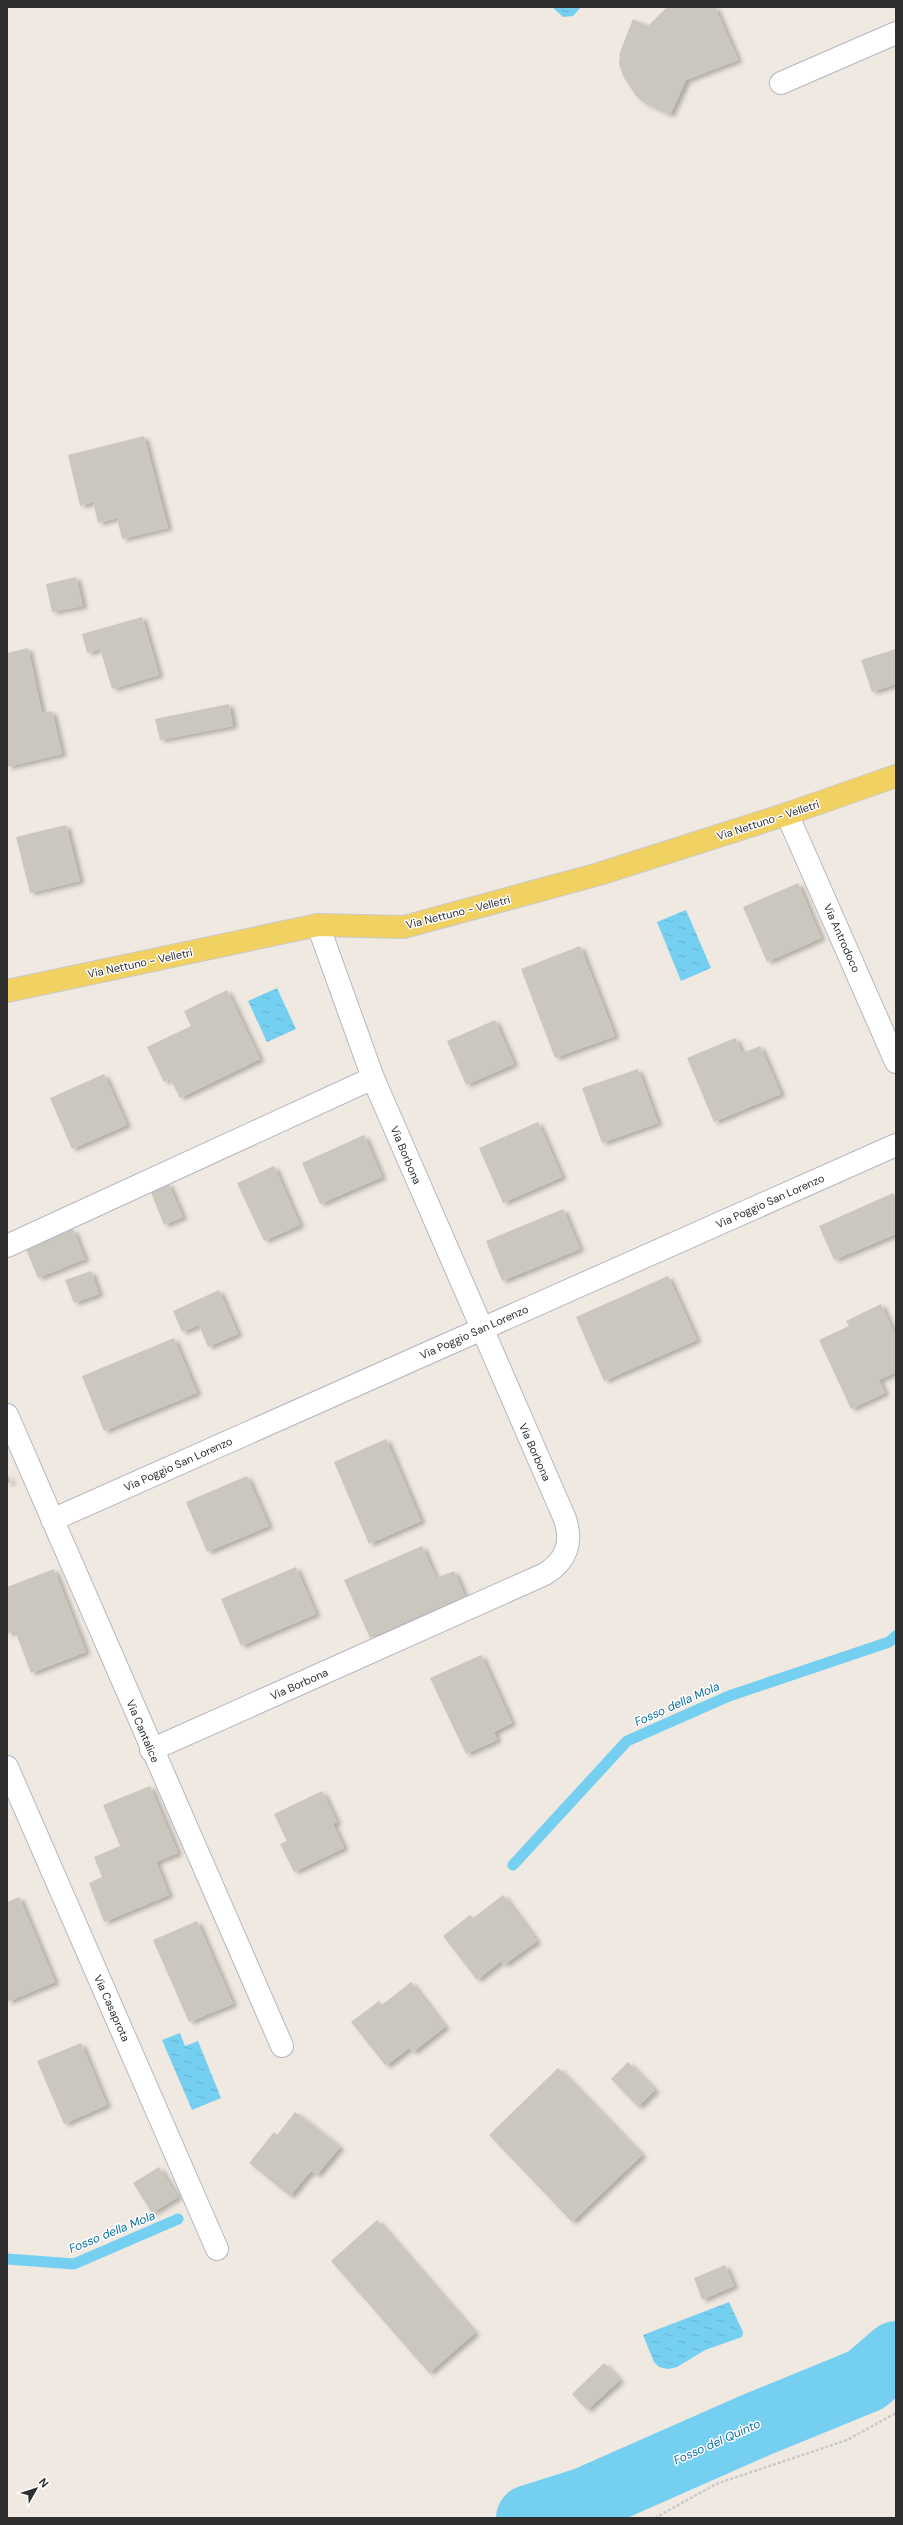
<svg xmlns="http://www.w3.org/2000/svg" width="903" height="2525" font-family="'DM Sans',sans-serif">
  <defs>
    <pattern id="water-ripples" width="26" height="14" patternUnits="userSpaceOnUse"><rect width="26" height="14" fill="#75cff0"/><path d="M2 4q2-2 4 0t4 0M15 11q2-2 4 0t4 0" fill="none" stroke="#66b2ce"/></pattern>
    <filter id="shadow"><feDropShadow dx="4.5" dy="2.5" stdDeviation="2" flood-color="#0004"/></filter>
  </defs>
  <rect width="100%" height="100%" fill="#efe9e1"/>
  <path fill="url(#water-ripples)" d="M552,7H581L573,16L563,17Z
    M686,910L711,968L681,981L657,922Z
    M277,988L296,1029L267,1042L248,1001Z
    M180,2033L185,2046L198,2041L221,2098L192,2110L162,2040Z
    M729,2302L743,2332L742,2337L705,2350L677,2367L668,2369L659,2367L654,2362L643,2335Z"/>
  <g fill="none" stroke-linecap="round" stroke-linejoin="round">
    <path stroke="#75cff0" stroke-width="11" d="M513,1865L627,1741L729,1696L889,1642L896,1636
      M7,2259L74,2264L178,2219"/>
    <path stroke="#75cff0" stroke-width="66" d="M529,2518L586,2500L756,2425L866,2380L896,2354"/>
  </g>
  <path fill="#cbc7bf" filter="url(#shadow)" d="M667,7H715L738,60L686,80L670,115L644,103L636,96L624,78L619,64L620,52L633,19L648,26Z
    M144,436L168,528L122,539L117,518L98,523L93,502L80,506L68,455Z
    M76,577L83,606L52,612L46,584Z
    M142,617L159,675L112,689L100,649L87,653L82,634Z
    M28,648L42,713L52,711L62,754L7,767V653Z
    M896,649V684L872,692L861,660Z
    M229,704L233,726L160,740L155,719Z
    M66,825L80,881L30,893L16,837Z
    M798,883L821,938L767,962L743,907Z
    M580,946L615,1036L555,1058L521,969Z
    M227,990L260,1059L180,1098L170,1079L164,1082L147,1047L191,1026L184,1011Z
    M495,1020L514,1064L466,1085L447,1041Z
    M735,1038L742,1053L760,1046L781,1094L714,1122L687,1058Z
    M638,1069L658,1123L602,1143L582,1088Z
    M104,1074L127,1125L72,1149L50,1098Z
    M538,1122L562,1177L503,1203L479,1148Z
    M364,1135L382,1177L320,1204L302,1163Z
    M274,1166L300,1225L264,1241L237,1183Z
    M168,1183L183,1217L164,1225L150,1190Z
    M893,1193L896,1200V1234L834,1260L819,1226Z
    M563,1209L580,1249L502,1281L486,1241Z
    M73,1229L85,1259L38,1278L25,1247Z
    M91,1271L99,1294L74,1303L65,1280Z
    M668,1276L697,1340L604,1381L576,1317Z
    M219,1290L238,1334L208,1347L199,1325L182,1332L173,1311Z
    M881,1304L896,1337V1372L879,1380L885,1393L851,1409L819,1340L849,1326L846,1321Z
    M174,1338L197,1393L104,1431L82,1376Z
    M386,1439L421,1521L369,1544L334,1462Z
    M7,1473L11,1482L7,1484Z
    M247,1476L269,1526L207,1552L186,1502Z
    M422,1546L436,1578L454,1571L465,1596L370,1638L344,1580Z
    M296,1567L316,1614L241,1646L221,1599Z
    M54,1569L86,1652L31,1673L15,1631L7,1634V1587Z
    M481,1655L512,1723L494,1732L497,1740L466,1754L430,1678Z
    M150,1786L178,1853L156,1862L169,1895L104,1922L89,1883L102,1877L94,1857L120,1846L103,1805Z
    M322,1791L337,1822L333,1824L344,1848L294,1872L280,1844L287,1841L274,1814Z
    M503,1895L537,1941L504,1965L501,1961L477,1980L443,1936L470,1915L473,1918Z
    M19,1897L55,1982L7,2002V1902Z
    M197,1921L233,2004L189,2022L153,1940Z
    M411,1982L445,2027L413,2052L409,2048L386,2066L351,2022L379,2001L382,2005Z
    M81,2043L107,2105L64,2124L37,2061Z
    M628,2062L655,2090L638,2107L611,2079Z
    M558,2068L642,2155L572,2222L489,2135Z
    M295,2112L340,2147L317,2175L311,2171L290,2196L249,2163L274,2132L277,2135Z
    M159,2167L178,2197L152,2213L133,2183Z
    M377,2220L475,2333L429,2373L331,2261Z
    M725,2265L734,2286L702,2300L694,2278Z
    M604,2363L620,2380L587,2410L572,2394Z"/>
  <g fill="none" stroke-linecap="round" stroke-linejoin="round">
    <defs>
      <path id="minor" d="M781,83L896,33
        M787,814L896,1062
        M7,1246L373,1078
        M7,1415L282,2046
        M52,1520L896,1145
        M151,1750L545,1574C566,1561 573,1543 565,1519L373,1078L318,925
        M7,1767L217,2249"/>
      <path id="major" d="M7,991L318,925L404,927L599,874L787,814L896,776"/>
    </defs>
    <use href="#minor" stroke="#b4b7c1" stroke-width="24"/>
    <use href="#major" stroke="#c9c9c9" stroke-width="24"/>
    <path stroke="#c9c9c9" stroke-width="2.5" stroke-dasharray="3 2" stroke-linecap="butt" d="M655,2518L716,2484L847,2440L896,2413"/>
    <use href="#minor" stroke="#fff" stroke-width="22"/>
    <use href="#major" stroke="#f2d163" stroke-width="22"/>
  </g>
  <g text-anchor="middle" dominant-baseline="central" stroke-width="3" stroke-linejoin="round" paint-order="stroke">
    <g font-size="11" fill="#2e2e2e" stroke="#fff">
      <text transform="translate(768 820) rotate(-18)">Via Nettuno - Velletri</text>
      <text transform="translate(458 912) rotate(-14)">Via Nettuno - Velletri</text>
      <text transform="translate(842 938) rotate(66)">Via Antrodoco</text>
      <text transform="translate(140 963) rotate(-12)">Via Nettuno - Velletri</text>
      <text transform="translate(406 1155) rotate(67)">Via Borbona</text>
      <text transform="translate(770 1201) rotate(-24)">Via Poggio San Lorenzo</text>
      <text transform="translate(474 1332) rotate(-24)">Via Poggio San Lorenzo</text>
      <text transform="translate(535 1452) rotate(66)">Via Borbona</text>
      <text transform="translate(178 1464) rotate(-24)">Via Poggio San Lorenzo</text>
      <text transform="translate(299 1684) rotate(-24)">Via Borbona</text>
      <text transform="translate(143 1731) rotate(67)">Via Cantalice</text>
      <text transform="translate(112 2008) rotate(66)">Via Casaprota</text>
    </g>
    <g font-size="12" font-style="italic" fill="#0d6fa3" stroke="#fff">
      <text transform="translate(677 1704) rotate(-24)">Fosso della Mola</text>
      <text transform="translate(112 2232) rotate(-22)">Fosso della Mola</text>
      <text transform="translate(717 2442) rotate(-24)">Fosso del Quinto</text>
    </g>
  </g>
  <rect width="903" height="2525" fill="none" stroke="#2e2e2e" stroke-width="16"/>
  <g transform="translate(36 2489) rotate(51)" stroke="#ffffff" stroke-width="3" paint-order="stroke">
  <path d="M0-3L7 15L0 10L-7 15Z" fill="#2e2e2e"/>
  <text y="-6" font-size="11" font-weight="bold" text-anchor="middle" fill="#2e2e2e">N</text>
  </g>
</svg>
